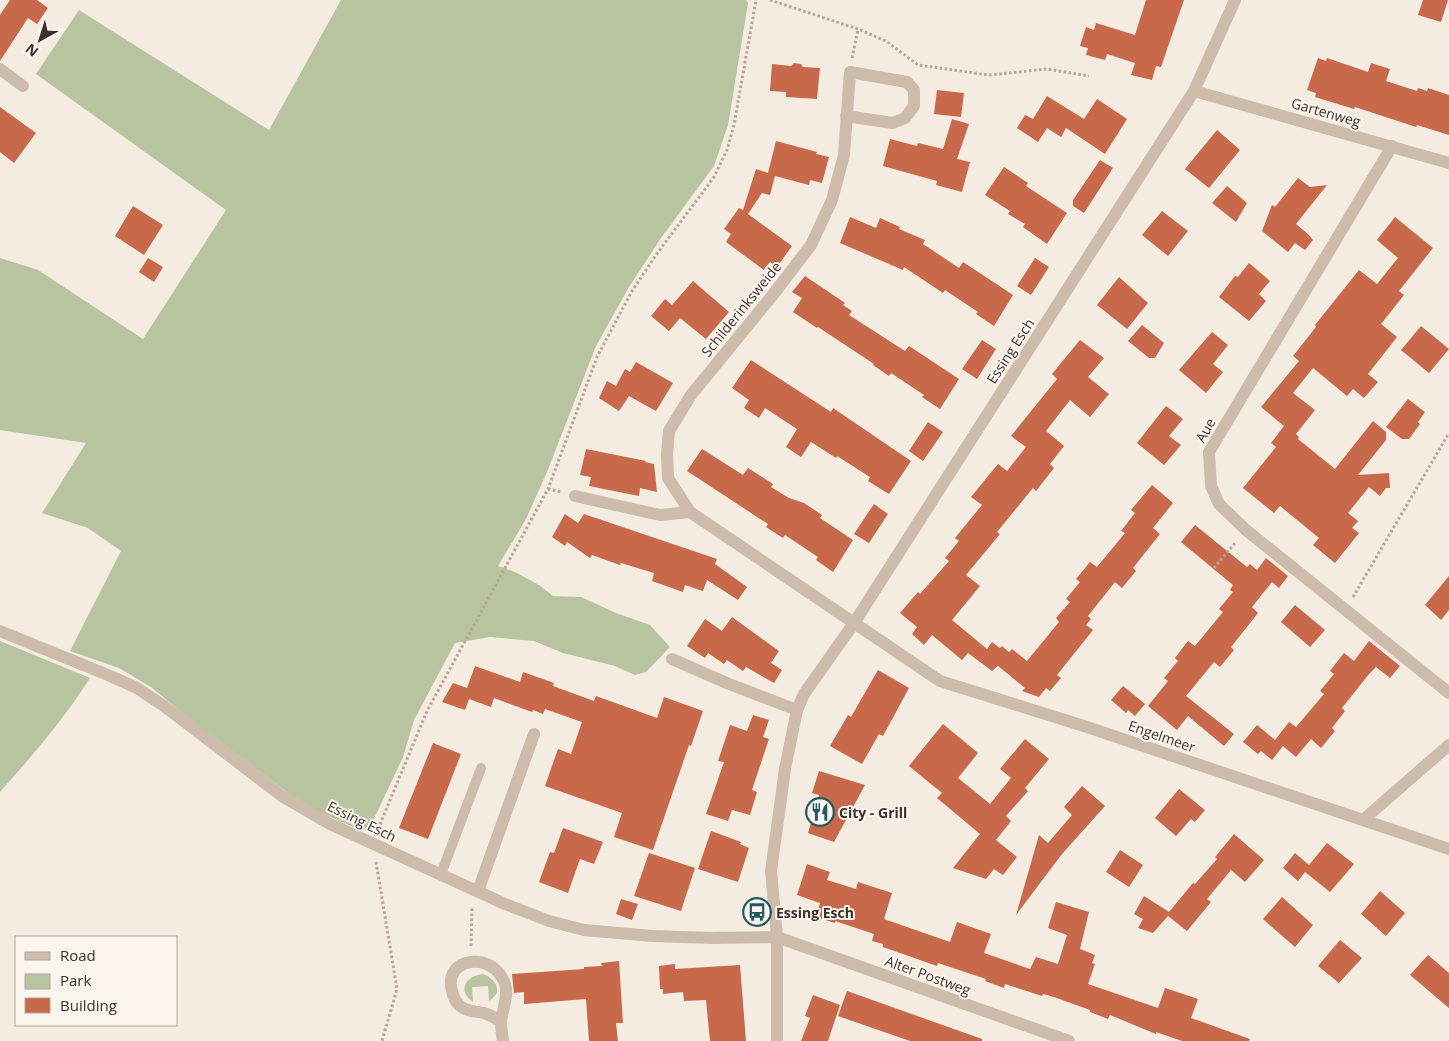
<svg xmlns="http://www.w3.org/2000/svg" width="1449" height="1041" font-family="'Open Sans',sans-serif">
  <rect width="100%" height="100%" fill="#f4ebe1"/>
  <path fill="#b8c4a0" d="M341,0H746L748,3L728,125L714,166L661,238L629,287L596,346L547,472L526,519L498,566L515,572L539,585L553,596L581,597L616,613L650,625L670,647L646,672L635,675L615,666L563,653L534,641L490,637L455,643L414,720L403,757L372,823L362,831L304,805L186,716L151,687L119,668L70,651L121,551L88,528L42,513L86,443L0,430V258L38,270L143,339L226,210L36,74L79,10L269,130Z
    M0,641L90,678C64,719 32,756 0,792Z
    M483,974C496,979 504,992 489,1001L488,986L472,987L473,1002C457,991 465,976 483,974Z"/>
  <path fill="#c8694b" d="M10,0H37L48,8L37,24L28,18L0,61V15Z
    M1146,0H1184L1161,67L1156,66L1152,80L1131,75L1135,63L1107,54L1105,60L1086,55L1088,48L1080,46L1086,27L1094,30L1096,23L1135,35Z
    M1423,0H1448L1441,22L1418,15Z
    M1318,58L1326,61L1327,58L1368,72L1371,63L1390,69L1386,81L1417,91L1418,88L1427,91L1428,88L1449,95V135L1417,125L1416,127L1355,107L1354,109L1315,97L1316,93L1307,90Z
    M794,63L801,64L803,67L820,68L817,99L786,97V92L770,91L772,64L791,66Z
    M937,90L964,93L961,117L934,114Z
    M1047,96L1084,119L1097,99L1127,119L1105,154L1066,128L1061,137L1047,128L1038,142L1017,128L1025,115L1033,119Z
    M0,107L36,133L14,163L0,152Z
    M952,119L969,124L957,159L970,162L962,192L936,185L937,181L883,166L890,139L917,146L918,143L943,149Z
    M1217,130L1240,150L1209,188L1185,169Z
    M776,141L817,152L816,154L829,157L822,183L810,180L809,185L775,176L770,195L762,193L748,214L792,246L777,267L770,262L764,270L726,242L731,234L724,229L739,208L743,210L756,169L768,173Z
    M1100,160L1113,168L1084,213L1073,206V200Z
    M1004,167L1028,183L1026,186L1067,213L1047,244L1023,227L1025,224L1008,214L1010,211L985,195Z
    M1298,178L1310,187L1327,185L1296,224L1308,234L1313,240L1305,250L1295,243L1288,252L1262,231L1272,205L1275,207Z
    M1227,186L1247,203L1236,222L1212,203Z
    M133,206L163,225L144,255L115,236Z
    M1162,211L1188,231L1168,256L1142,235Z
    M850,217L876,228L880,218L900,227L899,229L925,240L923,244L959,268L963,262L1013,295L994,326L976,314L978,312L945,290L943,293L904,267L903,270L840,243Z
    M1395,217L1433,248L1399,291L1404,295L1381,324L1397,337L1368,374L1378,382L1364,398L1353,389L1347,396L1313,368L1293,393L1315,410L1296,434L1299,437L1298,439L1335,469L1373,421L1386,432V440L1358,475L1389,473L1390,488H1386L1380,496L1369,487L1348,513L1358,521L1352,528L1359,533L1335,563L1313,545L1319,538L1280,506L1274,513L1243,488L1276,447L1271,443L1284,426L1261,407L1299,361L1293,356L1316,327L1315,325L1359,270L1377,284L1398,258L1377,240Z
    M148,258L163,267L154,282L139,272Z
    M1035,258L1049,267L1031,295L1017,286Z
    M1249,263L1270,281L1259,294L1266,301L1249,321L1219,297L1235,276L1238,277Z
    M805,276L845,303L843,305L852,311L849,315L905,351L909,346L959,379L940,409L922,397L924,395L891,373L889,376L873,365L874,364L818,327L817,328L793,312L802,298L792,292Z
    M1119,277L1148,303L1127,329L1097,305Z
    M693,281L729,312L706,339L680,318L669,331L651,316L665,299L672,305Z
    M1142,325L1164,343L1155,358H1149L1128,341Z
    M1421,326L1449,349L1429,373L1401,350Z
    M1212,332L1228,345L1213,364L1223,372L1206,393L1179,370Z
    M982,340L996,349L977,379L962,369Z
    M1080,340L1104,358L1088,377L1109,394L1090,417L1070,400L1046,431L1064,446L1050,464L1054,468L1036,491L1033,488L997,532L1000,534L966,575L980,586L952,620L987,649L992,642L1000,648L1002,646L1009,652L1012,649L1027,661L1059,622L1056,618L1070,602L1066,599L1080,582L1076,579L1090,562L1097,567L1125,533L1121,531L1135,513L1131,510L1152,485L1173,503L1153,528L1160,534L1133,568L1136,571L1122,588L1115,582L1088,616L1091,619L1086,625L1093,630L1057,675L1061,678L1050,691L1046,688L1039,697L1022,691L1025,688L998,666L992,671L968,653L962,660L932,635L924,645L912,634L917,627L900,613L918,592L920,594L949,561L945,558L959,541L955,538L982,505L971,497L998,464L1007,471L1026,447L1011,436L1057,379L1052,374Z
    M751,360L831,412L833,408L911,461L889,494L868,481L870,477L837,456L836,458L811,442L801,457L786,447L797,429L765,408L759,418L744,408L749,400L732,388Z
    M636,362L673,383L656,411L629,396L619,411L599,398L607,381L616,386L625,369L630,372Z
    M1408,399L1425,412L1418,422L1420,424L1409,439H1402L1386,427Z
    M1166,406L1183,419L1169,436L1181,445L1164,465L1137,443Z
    M928,422L943,432L923,461L909,451Z
    M586,449L646,461L645,462L654,464L657,492L640,488L639,496L589,486L591,477L580,475Z
    M702,449L743,475L748,468L773,484L771,487L789,498L804,503L822,515L820,518L853,540L833,572L816,560L818,557L785,535L783,538L766,527L768,524L687,471Z
    M874,504L888,514L869,543L854,534Z
    M565,514L578,523L584,514L717,559L715,564L747,587L738,600L707,580L703,591L685,585L683,592L652,581L654,573L621,563L620,565L592,555L590,558L567,542L565,546L552,537Z
    M1195,525L1247,567L1250,564L1257,570L1266,558L1288,576L1279,588L1272,582L1252,607L1258,613L1231,647L1234,650L1220,667L1214,662L1186,696L1234,734L1224,746L1188,716L1177,730L1148,706L1168,681L1164,678L1178,661L1175,658L1188,641L1195,646L1223,612L1219,609L1233,592L1230,590L1233,585L1181,542Z
    M1449,576V610L1441,620L1425,605Z
    M1295,605L1325,630L1310,647L1281,622Z
    M732,617L779,651L771,663L782,670L774,683L746,667L743,671L727,660L724,664L708,653L705,658L687,646L705,619L722,631Z
    M1369,641L1400,666L1390,678L1376,667L1369,674L1342,708L1345,711L1332,728L1335,731L1321,748L1311,739L1296,757L1283,746L1272,760L1261,751L1258,754L1243,742L1257,725L1275,740L1289,722L1296,727L1324,694L1320,691L1334,674L1330,671L1344,653L1354,661Z
    M475,666L520,682L523,672L554,683L553,686L594,701L596,696L657,718L664,697L703,711L691,746L689,745L653,850L614,837L622,813L545,786L558,749L571,754L582,722L545,709L543,714L533,710L532,712L494,698L491,707L469,699L465,710L442,702L453,683L467,688Z
    M878,670L909,688L883,736L879,734L862,764L830,746L848,715L851,717Z
    M1123,686L1145,704L1135,716L1128,710L1126,713L1111,700Z
    M753,715L769,720L763,737L769,739L752,790L757,792L750,815L732,810L728,821L706,814L724,762L718,761L730,725L747,731Z
    M943,724L978,753L958,778L990,804L1011,778L1000,769L1025,739L1049,759L1025,788L1028,791L1006,816L1011,821L996,840L1017,857L1003,875L994,869L986,879L953,868L980,834L937,798L942,793L909,766Z
    M433,743L461,754L428,839L399,828Z
    M819,771L865,785L834,842L808,833L819,795L812,793Z
    M1082,786L1105,806L1062,854L1016,915L1039,835L1048,843L1072,815L1064,807Z
    M1179,789L1205,810L1195,822L1191,819L1176,836L1155,818Z
    M563,828L603,842L594,864L580,859L568,893L539,882L550,852L554,853Z
    M711,831L741,842L740,844L749,848L738,882L698,869Z
    M1234,834L1264,860L1245,882L1231,870L1207,899L1211,902L1187,931L1168,916L1153,933L1138,928L1143,919L1134,914L1144,896L1169,912L1193,883L1195,884L1217,859L1215,857Z
    M1327,843L1354,864L1330,892L1305,872L1298,881L1283,868L1295,853L1309,865Z
    M1120,850L1143,865L1129,887L1106,872Z
    M649,853L695,868L681,911L634,896Z
    M807,864L830,872L827,880L856,889L858,882L892,893L884,919L950,942L957,922L991,934L984,953L1030,969L1036,957L1058,964L1067,935L1048,928L1056,902L1089,912L1080,949L1095,955L1092,963L1095,964L1088,984L1158,1008L1165,988L1198,999L1191,1018L1250,1039L1249,1041H1182L1156,1032V1034L1110,1015L1108,1019L1090,1012V1010L1054,997L1043,994L1042,996L1005,984L1004,988L985,981L986,979L938,963L937,966L883,947V944L872,941L874,934L835,921V923L816,917L820,903L797,895Z
    M1380,891L1405,913L1386,936L1361,914Z
    M1282,897L1313,925L1295,947L1263,919Z
    M621,899L638,904L632,920L616,914Z
    M1340,940L1362,958L1339,983L1318,966Z
    M1428,955L1449,973V1008L1410,975Z
    M619,961L623,1023H616L618,1041H589L586,999L524,1004V992L514,993L512,974L584,969V967L602,966L601,963Z
    M675,964V969L740,965L746,1041H710L706,1000L684,1001L683,992L663,994V989H660L659,966Z
    M847,991L982,1039V1041H910L838,1016Z
    M813,995L840,1005L828,1041H801L810,1018L805,1016Z"/>
  <g fill="none" stroke-linecap="round" stroke-linejoin="round">
    <path stroke="#b9a596" stroke-width="3" stroke-dasharray="2.5 2.5" stroke-linecap="butt" d="M770,0L858,29L886,41L918,65L989,75L1047,69L1089,76
      M852,58L858,29
      M548,489L562,492
      M1214,568L1236,542
      M1353,597L1449,433
      M378,829L427,711L548,489L597,357L632,291L656,255L714,177L727,150L734,125L756,0
      M376,862L397,989L382,1041
      M471,946L472,907"/>
    <path stroke="#cdbbac" stroke-width="10" d="M441,874L481,768"/>
    <path stroke="#cdbbac" stroke-width="12" d="M0,69L23,86
      M1194,91L1449,163
      M846,116L893,123L905,118L914,106V90L907,82L850,72L844,155L832,200L811,245L772,296L691,395L669,431L667,454L668,478L690,512L940,681L1084,726L1363,820L1449,745
      M1392,146L1209,452L1211,486L1219,504L1246,530L1449,693
      M575,496L660,515L690,512
      M0,631L108,675L137,688L164,706L282,796L330,824L505,904L549,921L584,930L652,936L712,938L777,937L1069,1041
      M672,659L729,684L797,710
      M1363,820L1449,849
      M478,891L534,734
      M501,1022C496,1018 490,1015 484,1013C475,1011 466,1012 459,1005C455,1001 453,996 452,991C442,957 494,950 505,984C509,996 502,1010 501,1022C501,1028 502,1035 503,1041
      M777,1041V937L771,871L785,769L797,710L804,694L854,623L1194,91L1235,0"/>
  </g>
  <defs>
    <symbol id="restaurant-ring" viewBox="-11 -11 22 22"><circle r="9.5" fill="#fbf5ee" stroke="#1f5a5e" stroke-width="1.5"/><path d="M-5-6h1v4h1v-4h1v4h1v-4h1v5L-1.5 .5V6h-2V.5L-5-1ZM5-6V6H3V1.5H1.5Q1.5-4 5-6Z" fill="#1f5a5e"/></symbol>
    <symbol id="bus-ring" viewBox="-11 -11 22 22"><circle r="9.5" fill="#fbf5ee" stroke="#1f5a5e" stroke-width="1.5"/><path d="M-5-6H5V4H4V6H2V4H-2V6H-4V4H-5ZM-3.5-4V0h7V-4ZM-3.5 1.2v1.5H-2V1.2ZM2 1.2v1.5H3.5V1.2Z" fill="#1f5a5e"/></symbol>
  </defs>
  <g fill-rule="evenodd">
    <use href="#restaurant-ring" x="804" y="796" width="32" height="32"/>
    <use href="#bus-ring" x="741" y="896" width="32" height="32"/>
  </g>
  <g text-anchor="middle" dominant-baseline="central" stroke-width="4" stroke-linejoin="round" paint-order="stroke">
    <g font-size="14" fill="#3b302b" stroke="#fbf5ee">
      <text transform="translate(1326 112) rotate(16)">Gartenweg</text>
      <text transform="translate(741 309) rotate(-51)">Schilderinksweide</text>
      <text transform="translate(1010 351) rotate(-57)">Essing Esch</text>
      <text transform="translate(1205 430) rotate(-61)">Aue</text>
      <text transform="translate(1162 736) rotate(19)">Engelmeer</text>
      <text transform="translate(362 821) rotate(26)">Essing Esch</text>
      <text transform="translate(928 975) rotate(20)">Alter Postweg</text>
    </g>
    <g font-size="14" font-weight="bold" fill="#3b302b" stroke="#fbf5ee" text-anchor="start">
      <text x="839" y="812">City - Grill</text>
      <text x="776" y="912">Essing Esch</text>
    </g>
  </g>
  <rect x="15" y="936" width="162" height="90" fill="#fbf5ee" stroke="#aea6a0"/>
  <rect x="25" y="952" width="25" height="8" fill="#cdbbac" stroke="#aea6a0"/>
  <text x="60" y="961" font-size="15" fill="#3b302b">Road</text>
  <rect x="25" y="974" width="25" height="15" fill="#b8c4a0" stroke="#aea6a0"/>
  <text x="60" y="986" font-size="15" fill="#3b302b">Park</text>
  <rect x="25" y="998" width="25" height="15" fill="#c8694b" stroke="#aea6a0"/>
  <text x="60" y="1011" font-size="15" fill="#3b302b">Building</text>
  <g transform="translate(40 40) rotate(219)" stroke="#fbf5ee" stroke-width="4" paint-order="stroke">
  <path d="M0-4L9 19L0 12L-9 19Z" fill="#3b302b"/>
  <text y="-8" font-size="14" font-weight="bold" text-anchor="middle" fill="#3b302b">N</text>
  </g>
</svg>
